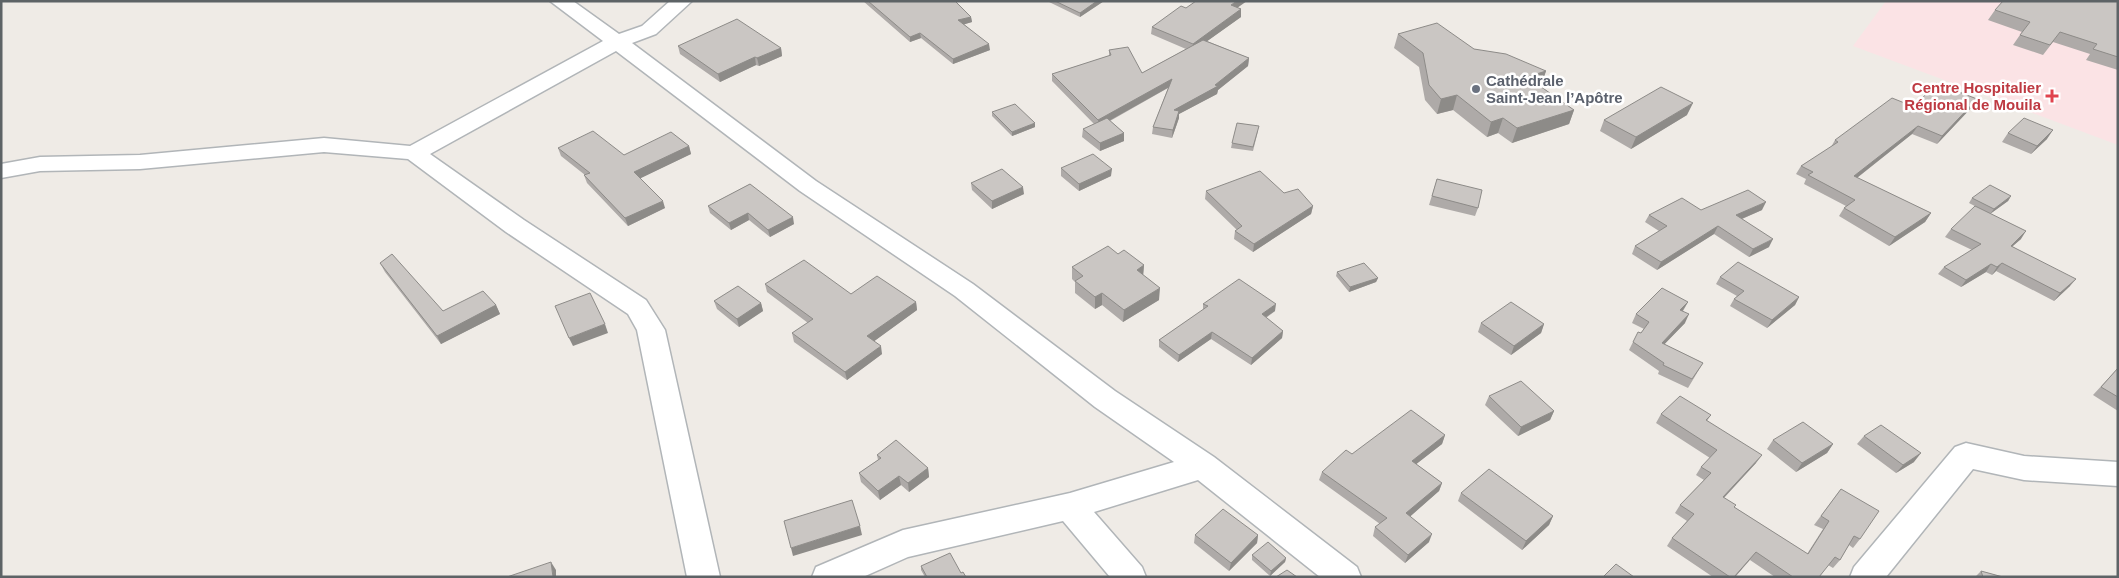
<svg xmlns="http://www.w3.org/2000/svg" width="2119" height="578" font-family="Arial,sans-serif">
  <rect width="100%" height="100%" fill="#efebe6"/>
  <path fill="#fbe3e5" d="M1886,1H2118V145L1853,46Z"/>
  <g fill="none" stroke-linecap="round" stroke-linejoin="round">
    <defs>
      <path id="street" d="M550,1H573L619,34L642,26L670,1H692L656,34L632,43L816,181L973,284L1115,391L1214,457L1357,567L1361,577H1320L1198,480L1094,512L1142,567L1146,577H1110L1063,521L908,557L863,577H812L816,567L903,530L1070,493L1174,462L1095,407L955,296L800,191L616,51L430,154L524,220L646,300L665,330L720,577H687L637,330L628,314L506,232L408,159L324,152L140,169L40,171L1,178V164L40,157L140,155L324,138L410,146L603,41Z
        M1966,443L2024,456L2118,462V486L2024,480L1973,469L1886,577H1850L1854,567L1955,447Z"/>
    </defs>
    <use href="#street" stroke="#b1b5b8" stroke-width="3"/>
    <use href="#street" fill="#fff" fill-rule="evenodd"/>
  </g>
  <path fill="#aeaaa8" d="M863,1H955L971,17L972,22L964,24L990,50L953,64L921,38L910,42Z
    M1047,1H1104L1080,17Z
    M2118,1V70L2086,60L2090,54L2053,42L2043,55L2013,45L2022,32L1988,20L1995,10Z
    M1186,8H1237L1241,9V17L1207,41L1249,58L1248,66L1218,90L1217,94L1179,114V118L1172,138L1152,134L1153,127L1168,88L1110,121L1124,133V141L1100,151L1082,137L1083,129L1094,124L1052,81V74L1109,56V50L1142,73L1186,49L1151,34L1152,27Z
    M1398,34L1474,49L1546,71L1540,86L1574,110L1569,124L1512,143L1498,133L1487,137L1453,110L1437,114L1425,100L1419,67L1394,48Z
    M678,46L781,48L782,56L759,66L756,65L720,82L680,54Z
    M1912,106L1972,107L1937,144L1912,134L1857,178L1931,213L1925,222L1889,246L1839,216L1844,208L1846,206L1804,184L1806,179L1796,174L1801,166L1831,147L1835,140Z
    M992,112L1035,127L1012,136L992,116Z
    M1687,115L1631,149L1600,131L1604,120Z
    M1258,131L1253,151L1231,148L1232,143Z
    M2008,133L2047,139L2031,154L2002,142Z
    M689,146L691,154L640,178L665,208L628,226L587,183L584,175H585L561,156L558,148L624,155Z
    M1061,168L1111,176L1079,191L1061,176Z
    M1437,179L1478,208L1475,216L1429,205Z
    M971,183L1024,194L992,209L972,190Z
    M750,184L794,224L770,237L749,220L731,230L710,213L708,206Z
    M1206,191L1313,206L1311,214L1253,252L1234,239L1235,231L1237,230L1205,199Z
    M2011,196L2008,201L1990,214L1969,203L1972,198Z
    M1701,210H1762L1742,219L1769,247L1749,257L1714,234L1657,270L1632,254L1635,246L1659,231L1645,222L1649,215Z
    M1951,229L2021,239L2012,246L2070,286L2054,301L1996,271L1992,275L1986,272L1961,287L1938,274L1944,267L1972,250L1945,237Z
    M1118,254L1144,265L1143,275L1159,300L1123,322L1102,305L1095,309L1075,293V282L1072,279V267Z
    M380,263L443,311L496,305L500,314L441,344L385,272Z
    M1337,272L1378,278L1376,282L1349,292L1336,276Z
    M1720,277L1799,297L1795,305L1767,328L1730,306L1734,299L1737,296L1716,284Z
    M765,284L916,302L917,310L874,341L882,354L847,380L794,342L792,333L808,323L767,292Z
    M714,301L761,303L763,311L739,327L717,309Z
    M1688,302L1683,311L1685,323L1664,344L1703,363L1688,388L1658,374L1659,371L1629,350L1633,342L1644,329L1632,323L1636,314Z
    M1203,304L1275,311L1266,318L1283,331L1282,338L1251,365L1211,339L1178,362L1159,347V340L1203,310Z
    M1481,323L1544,324L1541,333L1511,355L1478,332Z
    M2118,368V411L2093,395Z
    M1489,396L1554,411L1550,420L1518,436L1485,405Z
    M1661,414L1711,415L1707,421L1756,463L1724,498L1734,507L1807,554L1823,529L1814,525L1841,489L1860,539L1853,548L1849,545L1840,560L1833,568L1828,565L1819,577H1775L1750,560L1735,577H1713L1667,546L1672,538L1687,521L1675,513L1680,505L1704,480L1696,475L1701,467L1710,458L1656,423Z
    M1445,435L1442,444L1416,464L1442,483L1439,491L1410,516L1429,542L1405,563L1373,536L1375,527L1380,524L1319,480L1322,472L1352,454Z
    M1864,436L1914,462L1896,473L1857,444Z
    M1773,440L1833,444L1827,453L1796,472L1767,449Z
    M877,455L928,468L929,477L909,492L901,485L880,500L861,482L859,473L878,460Z
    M1461,493L1553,516L1549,525L1522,550L1458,501Z
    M1195,535H1258L1257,543L1229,571L1194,543Z
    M1252,555L1286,558L1285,562L1270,576L1252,560Z
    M921,566L961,573L966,577H925L921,570Z
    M1981,571L2003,577H1975Z"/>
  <path fill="#8d8b88" d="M1097,1H1104L1080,17V13Z
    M1237,1H1247L1230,13L1231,5Z
    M1241,9V17L1192,52L1193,44Z
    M971,17L972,22L959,26L958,20Z
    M920,33L921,38L910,42V37Z
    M989,44L990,50L953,64V59Z
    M781,48L782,56L759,66L757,58Z
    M755,57L756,65L720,82L718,74Z
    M1249,58L1248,66L1218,90L1217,94L1179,114V118L1172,138L1174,110L1215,85Z
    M1546,71L1541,86L1522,91L1527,77Z
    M1172,79L1171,86L1098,127V120Z
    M1457,95L1453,110L1437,114L1441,99Z
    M1977,99L1972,107L1937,144L1942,136Z
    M1693,103L1687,115L1631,149L1636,137Z
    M1574,110L1569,124L1512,143L1517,128Z
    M1503,118L1498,133L1487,137L1491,122Z
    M1035,123V127L1012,136V132Z
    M1918,126L1912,134L1849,184L1854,176Z
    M2053,130L2047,139L2031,154L2037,146Z
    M1124,133V141L1100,151V143Z
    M689,146L691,154L637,180L634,172Z
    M1112,169L1111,176L1079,191V184Z
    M1023,187L1024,194L992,209V201Z
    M2011,196L2008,201L1990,214L1994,209Z
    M663,201L665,208L628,226L625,218Z
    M1766,202L1762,210L1732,223L1736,215Z
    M1313,206L1311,214L1253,252L1254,244Z
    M748,213L749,220L731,230L729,223Z
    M1931,213L1925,222L1889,246L1895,237Z
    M793,217L794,224L770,237L768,230Z
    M1718,226L1714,234L1657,270L1661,262Z
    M2026,231L2021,239L2005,253L2011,246Z
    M1773,239L1769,247L1749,257L1753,249Z
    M2002,263L1996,271L1992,275L1997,267Z
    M1991,264L1986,272L1961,287L1966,280Z
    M1144,265L1143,277L1137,270Z
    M1378,278L1376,282L1349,292L1350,287Z
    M2076,279L2070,286L2054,301L2060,293Z
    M1160,288L1159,300L1123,322L1124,310Z
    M1102,293V305L1095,309V297Z
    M1799,297L1795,305L1767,328L1772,320Z
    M916,302L917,310L869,345L867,336Z
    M1688,302L1683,310L1676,318L1680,310Z
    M761,303L763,311L739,327L737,319Z
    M1276,304L1275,311L1260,321L1262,314Z
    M496,305L500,314L441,344L437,336Z
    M1689,314L1685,323L1657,352L1662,343Z
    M605,324L608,333L573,346L569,338Z
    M1544,324L1541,333L1511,355L1514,346Z
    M1283,331L1282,338L1251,365L1252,358Z
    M1212,332L1211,339L1178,362L1179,355Z
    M881,346L882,354L847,380L845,372Z
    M1554,411L1550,420L1518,436L1521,427Z
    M1445,435L1442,444L1410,469L1412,461Z
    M1833,444L1827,453L1796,472L1802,463Z
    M1921,453L1914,462L1896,473L1903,465Z
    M1762,455L1756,463L1717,505L1723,497Z
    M928,468L929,477L909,492L908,483Z
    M899,476L901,485L880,500L878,491Z
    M1442,483L1439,491L1404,522L1406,513Z
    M1553,516L1549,525L1522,550L1526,541Z
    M860,526L862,535L793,556L791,548Z
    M1432,534L1429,542L1405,563L1408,555Z
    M1258,535L1257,543L1229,571L1231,563Z
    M1756,552L1735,577H1734Z
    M1286,558L1285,562L1270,576L1271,571Z
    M551,562L556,570V577H553Z"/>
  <path fill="#cac6c3" stroke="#8d8b88" d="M868,1H955L971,17L958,20L989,44L953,59L920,33L910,37Z
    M1055,1H1097L1080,13Z
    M1196,1H1237L1231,5L1241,9L1193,44L1152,27L1181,6L1186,8Z
    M2003,1H2118V57L2093,49L2097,44L2060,32L2050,45L2020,35L2030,22L1995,10Z
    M737,19L781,48L757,58L755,57L718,74L678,46Z
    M1437,23L1474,49L1506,54L1546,71L1527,77L1574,110L1517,128L1503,118L1491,122L1457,95L1441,99L1429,85L1423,53L1398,34Z
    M1203,40L1249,58L1215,85L1218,86L1174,110L1179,111L1173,130L1153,127L1172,79L1098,120L1052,74L1111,55L1109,50L1128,47L1142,73Z
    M1936,83L1977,99L1942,136L1918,126L1854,176L1931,213L1895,237L1844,208L1855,200L1808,175L1813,172L1801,166L1838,142L1835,140L1892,98L1912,106L1916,105Z
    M1661,87L1693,103L1636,137L1604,120Z
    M1015,104L1035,123L1012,132L992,112Z
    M1107,118L1124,133L1100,143L1083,129Z
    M2024,118L2053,130L2037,146L2008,133Z
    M1237,123L1259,126L1253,147L1232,143Z
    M593,131L624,155L671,132L689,146L634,172L663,201L625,218L584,175L590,173L558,148Z
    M1093,154L1112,169L1079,184L1061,168Z
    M1002,169L1023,187L992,201L971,183Z
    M1260,171L1284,193L1298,189L1313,206L1254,244L1235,231L1242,226L1206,191Z
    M1437,179L1482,190L1478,208L1432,196Z
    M750,184L793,217L768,230L748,213L729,223L708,206Z
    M1990,185L2011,196L1994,209L1972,198Z
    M1748,190L1766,202L1736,215L1773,239L1753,249L1718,226L1661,262L1635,246L1667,226L1649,215L1682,198L1701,210Z
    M1975,206L2026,231L2011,246L2076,279L2060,293L2002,263L1997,267L1991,264L1966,280L1944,267L1981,244L1951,229Z
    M1108,246L1118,254L1124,250L1144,265L1137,270L1160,288L1124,310L1102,293L1095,297L1075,281L1083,276L1072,267Z
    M392,254L443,311L483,291L496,305L437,336L380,263Z
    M804,260L851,294L877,276L916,302L867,336L881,346L845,372L792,333L813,319L765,284Z
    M1738,262L1799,297L1772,320L1734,299L1744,291L1720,277Z
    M1364,263L1378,278L1350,287L1337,272Z
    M1239,279L1276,304L1262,314L1283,331L1252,358L1212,332L1179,355L1159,340L1208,306L1203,304Z
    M738,286L761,303L737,319L714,301Z
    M1662,288L1688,302L1680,310L1689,314L1662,343L1703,363L1692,379L1663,365L1664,363L1633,342L1638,332L1641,333L1649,322L1636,314Z
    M590,293L605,324L569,338L555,306Z
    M1511,302L1544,324L1514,346L1481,323Z
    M2118,368V397L2101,387Z
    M1521,381L1554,411L1521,427L1489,396Z
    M1680,396L1711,415L1706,420L1762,455L1723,497L1736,505L1734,507L1808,554L1829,521L1821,516L1841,489L1879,511L1860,539L1854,536L1840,560L1835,557L1819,577H1793L1756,552L1734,577H1730L1672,538L1694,514L1680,505L1711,473L1701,467L1717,450L1661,414Z
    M1411,410L1445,435L1412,461L1442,483L1406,513L1432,534L1408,555L1375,527L1387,518L1322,472L1346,450L1352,454Z
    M1803,422L1833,444L1802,463L1773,440Z
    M1881,425L1921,453L1903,465L1864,436Z
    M896,440L928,468L908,483L899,476L878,491L859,473L881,458L877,455Z
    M1489,469L1553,516L1526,541L1461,493Z
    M852,500L860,526L791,548L784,521Z
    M1223,509L1258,535L1231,563L1195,535Z
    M1268,542L1286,558L1271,571L1252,555Z
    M950,553L961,573L963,572L966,577H927L921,566Z
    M551,562L553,577H507Z
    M1616,564L1634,577H1603Z
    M1287,570L1297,577H1276Z
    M1981,571L2003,577H1983Z"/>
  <circle fill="#6b7280" stroke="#fff" stroke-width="2" cx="1476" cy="89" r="5"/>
  <path fill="#e0444e" stroke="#fff" stroke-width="2" d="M2049.5 88.5h5v5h5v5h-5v5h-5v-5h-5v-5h5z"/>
  <g text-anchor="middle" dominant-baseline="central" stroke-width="5" stroke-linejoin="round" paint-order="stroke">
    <g font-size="15" font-weight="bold" fill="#5b616d" stroke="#fff" text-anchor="start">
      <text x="1486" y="80">Cathédrale<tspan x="1486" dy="17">Saint-Jean l’Apôtre</tspan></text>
    </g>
    <g font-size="15" font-weight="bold" fill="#be3a42" stroke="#fff" text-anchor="end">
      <text x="2041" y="87">Centre Hospitalier<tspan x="2041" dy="17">Régional de Mouila</tspan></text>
    </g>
  </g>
  <rect width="2119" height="578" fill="none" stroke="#5d6366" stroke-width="5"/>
</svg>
